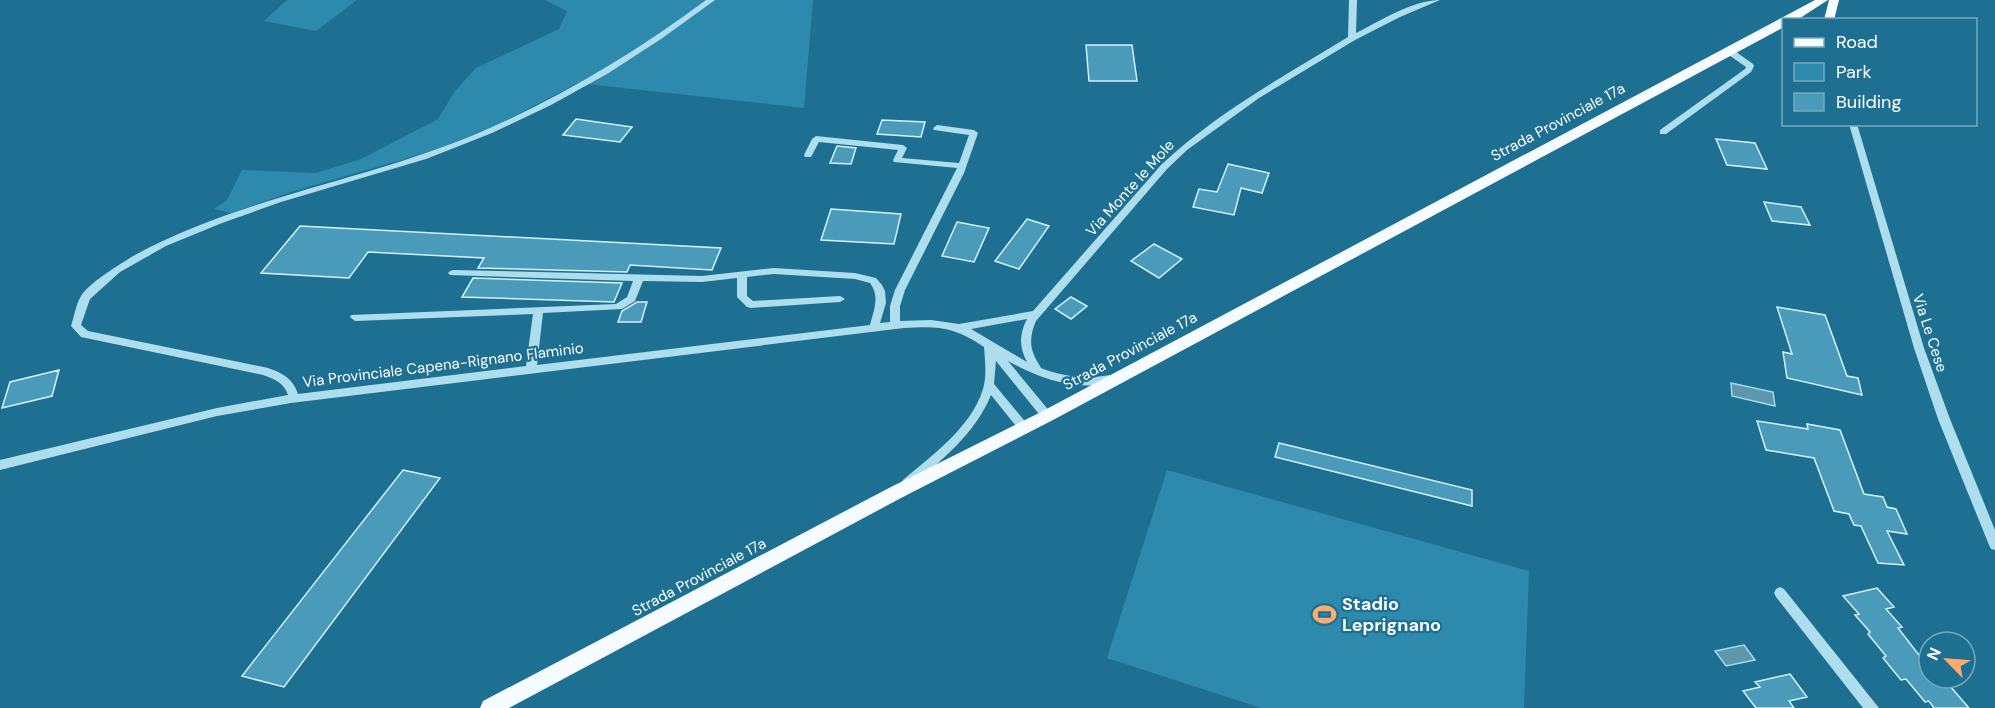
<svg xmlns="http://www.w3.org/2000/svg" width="1995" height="708" font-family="'DM Sans',sans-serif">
  <rect width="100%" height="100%" fill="#1d7091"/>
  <path fill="#2e8aad" d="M287,0H357L316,31L264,21Z
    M545,0H813L804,108L578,83L501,123L439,149L294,191L231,213L214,209L227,200L242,170L316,173L361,159L438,119L455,91L476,68L559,29L567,11Z
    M1167,470L1529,571L1524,708H1261L1107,658Z"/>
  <path fill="#5e96ab" stroke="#a1dbef" stroke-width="1.5" d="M1731,383L1773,392L1775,406L1732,396Z
    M1744,645L1755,660L1726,666L1715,651Z"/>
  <path fill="#4a9bba" stroke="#d4f0fa" stroke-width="1.5" d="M1086,45H1132L1137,81H1089Z
    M576,119L632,127L620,142L563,135Z
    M882,120L925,122L921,137L877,134Z
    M1716,139L1755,143L1767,169L1727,165Z
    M837,146L856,148L851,164L830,163Z
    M1228,164L1269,173L1262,193L1241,188L1234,215L1193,207L1199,189L1217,192Z
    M1764,202L1801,207L1810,225L1772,221Z
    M831,209L901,214L894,244L821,240Z
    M1027,219L1049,226L1019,269L995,261Z
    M957,222L989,228L974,262L942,256Z
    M300,226L721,248L712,270L630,265L627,272L478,268L484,258L368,252L349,278L261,273Z
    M1154,244L1182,259L1159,278L1131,261Z
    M473,278L622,283L614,302L462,297Z
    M1071,297L1087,306L1071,319L1055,309Z
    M637,302H647L641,322H618L622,311Z
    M1777,307L1825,315L1847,376L1858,378L1862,395L1787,378L1783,352L1792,354Z
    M59,370L52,396L2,408L10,382Z
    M1757,421L1808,429L1807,424L1840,430L1864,494L1883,497L1887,507L1896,509L1907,534L1887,531L1904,565L1878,563L1861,526L1854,525L1849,514L1834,511L1814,458L1766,450Z
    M1279,443L1472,490V506L1275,457Z
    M403,470L440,478L284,687L242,676Z
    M1877,588L1894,607L1886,609L1902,627L1898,628L1929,668V678H1943L1969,708H1934L1929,701L1925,702L1906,679L1901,680L1883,658L1886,656L1868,634L1870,632L1855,615L1859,614L1843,596Z
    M1790,674L1807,697L1789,701L1794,708H1756L1743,691L1760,687L1755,682Z"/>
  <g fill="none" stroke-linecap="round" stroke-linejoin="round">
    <path fill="#aeddee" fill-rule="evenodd" d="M706,0H715L661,39L607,74L551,105L492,133L426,159L281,202L222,223L166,246L120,272L90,299L81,325L88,331L268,368C283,373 293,379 298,394L526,366L533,314L355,321L350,317L351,315L616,304L627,297L633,281L450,275L448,273L450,271L453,270L702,276L774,268L855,273L876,278L882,285L885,291L886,303L880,323L890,322V306L895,290L957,168L894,162L893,160L898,150L819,142L811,157H805L804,155L812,139L816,136L903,145L907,148L902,158L959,163L969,135L934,130L933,128L937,125L974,130L978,133L964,173L905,290L900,306V321L931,320L959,324L1033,311L1161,165C1216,113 1284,76 1348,37L1349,0H1357L1356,33C1380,21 1413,0 1440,0L1400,17L1355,40L1259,98L1187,150L1167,169L1036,321C1031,332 1029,344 1034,355C1036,360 1039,364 1041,368C1064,377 1086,379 1111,375L1115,376L1116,379L1115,382C1077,392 1040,379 1008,361L1051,413L1053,416L1051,419H1043L996,361L994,384L1028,425L1030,428L1028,431H1020L991,395C975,434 942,460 911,486L907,488L903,486L901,483L903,480C932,455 971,428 983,389C987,375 985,361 984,347C954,327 940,326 904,328L291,403L217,416L0,470V460L217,408L288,395C284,383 275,379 263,375L81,337L71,326C74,317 76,304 81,296C90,282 120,264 135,255C242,197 364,181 476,134C558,99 635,53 706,0ZM774,274L855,279L870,283C880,296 874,310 870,325L537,365L543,313L622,309L635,301L643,281L702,282L737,278V297L747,307L751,308L840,302L845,299L840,296L753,301L747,296V277ZM1027,319C1019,334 1019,347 1027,362L971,329Z
      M1726,49H1732L1753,64L1754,66L1751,72L1666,134H1660V130L1745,69L1746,67L1726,53Z
      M1849,124H1857L1924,348L1950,419L1995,530V550L1991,549L1989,545L1938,419L1914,348Z
      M1780,587L1784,589L1879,708H1863L1776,597L1774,593L1776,589Z"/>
    <path fill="#f5fbff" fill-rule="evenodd" d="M1815,0H1828L1797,20H1784V27L1053,420L901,498L509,708H480L483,701L889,488L1041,412Z
      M1829,0H1839L1834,20H1824Z"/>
  </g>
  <defs>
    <symbol id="stadium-bare" viewBox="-9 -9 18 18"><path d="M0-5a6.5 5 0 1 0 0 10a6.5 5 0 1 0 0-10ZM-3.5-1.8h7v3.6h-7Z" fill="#fdab6d" stroke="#1d7091" stroke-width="2.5" paint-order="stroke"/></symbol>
  </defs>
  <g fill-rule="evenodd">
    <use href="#stadium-bare" x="1308" y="598" width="33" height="33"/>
  </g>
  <g text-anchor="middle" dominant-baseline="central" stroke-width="4.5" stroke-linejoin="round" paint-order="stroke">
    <g font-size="15" fill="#fff" stroke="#1d7091">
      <text transform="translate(1558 122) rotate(-28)">Strada Provinciale 17a</text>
      <text transform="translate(1130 188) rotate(-48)">Via Monte le Mole</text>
      <text transform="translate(1930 333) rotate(72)">Via Le Cese</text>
      <text transform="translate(1130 351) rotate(-28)">Strada Provinciale 17a</text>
      <text transform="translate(443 365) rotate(-7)">Via Provinciale Capena-Rignano Flaminio</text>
      <text transform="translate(699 577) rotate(-28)">Strada Provinciale 17a</text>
    </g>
    <g font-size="18" font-weight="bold" fill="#fff" stroke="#1d7091" text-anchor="start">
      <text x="1342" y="604">Stadio<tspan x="1342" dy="21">Leprignano</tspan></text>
    </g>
  </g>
  <rect x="1782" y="18" width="195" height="108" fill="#1d7091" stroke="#77a9bd" stroke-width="1.5"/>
  <rect x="1794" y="38" width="30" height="9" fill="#f5fbff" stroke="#77a9bd" stroke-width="1.5"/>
  <text x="1836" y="48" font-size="18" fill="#ffffff">Road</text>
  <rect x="1794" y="63" width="30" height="18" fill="#2e8aad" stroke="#77a9bd" stroke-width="1.5"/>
  <text x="1836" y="78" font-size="18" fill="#ffffff">Park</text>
  <rect x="1794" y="93" width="30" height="18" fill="#4a9bba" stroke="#77a9bd" stroke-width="1.5"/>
  <text x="1836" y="108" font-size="18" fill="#ffffff">Building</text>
  <g transform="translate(1947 660) rotate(295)"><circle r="28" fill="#1d7091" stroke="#77a9bd" stroke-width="1.5"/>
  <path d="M0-4.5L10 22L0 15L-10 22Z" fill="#fdab6d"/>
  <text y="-9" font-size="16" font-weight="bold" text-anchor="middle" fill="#ffffff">N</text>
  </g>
</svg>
